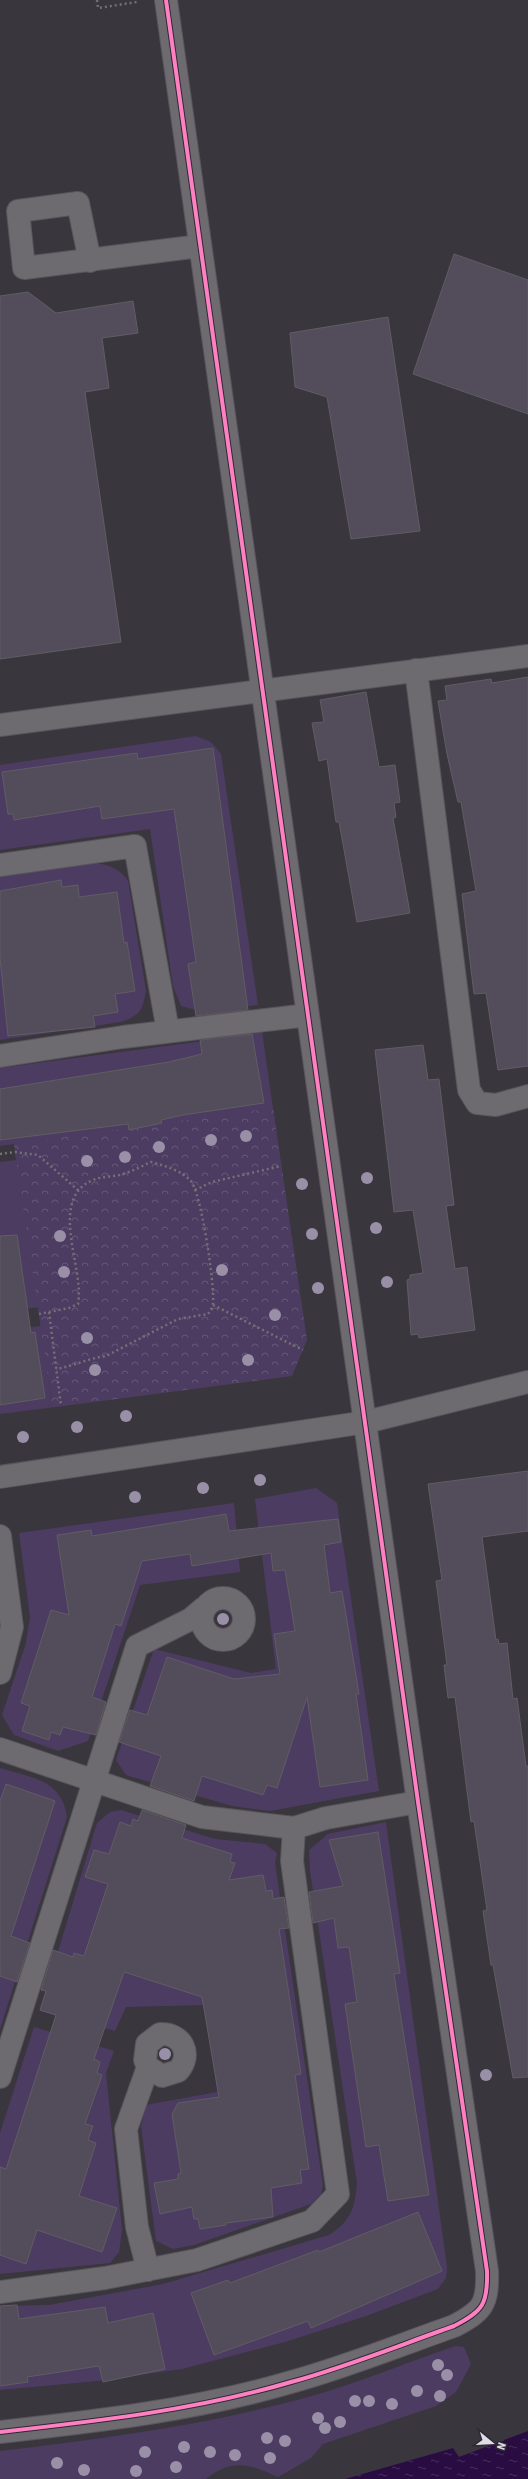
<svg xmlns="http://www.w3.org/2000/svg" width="528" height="2479" font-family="'Roboto Condensed',sans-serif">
  <defs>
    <pattern id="park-crowns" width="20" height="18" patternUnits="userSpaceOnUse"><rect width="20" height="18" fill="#4d3c62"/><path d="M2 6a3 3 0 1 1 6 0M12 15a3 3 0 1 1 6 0" fill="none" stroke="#665878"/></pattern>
    <pattern id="water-ripples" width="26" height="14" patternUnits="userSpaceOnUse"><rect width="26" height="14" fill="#290c41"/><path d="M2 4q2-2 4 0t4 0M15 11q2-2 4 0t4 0" fill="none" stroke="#482f5c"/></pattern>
  </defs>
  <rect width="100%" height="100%" fill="#3a363e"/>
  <path fill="#4d3c62" d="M196,736L211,742L221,754L258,1005L200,1011L181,1006L173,986L150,829L0,850V765Z
    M94,863C110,865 119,868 128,881L146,991C142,1012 140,1015 121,1022L0,1040V876Z
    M262,1031L302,1312L54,1306L0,1311V1162L16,1160L14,1144L0,1146V1068L204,1041Z
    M41,1326L51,1399L48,1408L0,1414V1330Z
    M316,1488L337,1503L379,1791L270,1811L232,1806L126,1775L116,1760L154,1649L251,1673L276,1669L255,1499Z
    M234,1503L240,1572L140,1585L88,1741L58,1751L14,1735L2,1715L26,1643L30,1617L19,1533Z
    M0,1768C31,1778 62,1779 67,1817L0,2029Z
    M121,1810L215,1839L265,1844L277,1853L275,1863L323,2186L321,2194L311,2204L194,2245L173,2249L156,2241L141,2126L146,2105L217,2092L206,2005L126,2007L115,2031L40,2011L97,1823L110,1812Z
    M386,1822L447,2267L446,2278L438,2289L366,2316L285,2342L182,2369L97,2381L0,2390V2306L49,2305L163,2284L329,2235C351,2221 355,2208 357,2183L310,1871L309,1850L328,1834Z
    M34,2027L114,2051L106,2073L122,2230L119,2252L110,2263L0,2274V2133Z
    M455,2346L464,2347L471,2364L456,2392L436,2406L323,2444L311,2458L278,2477C250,2464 232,2458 206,2479H0V2451C101,2439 199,2426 297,2400C351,2386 403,2364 455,2346Z"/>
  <path fill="url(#park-crowns)" d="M273,1108L307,1340L292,1376L48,1408L51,1398L14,1144Z"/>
  <path fill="url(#water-ripples)" d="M528,2431V2479H345L453,2448L459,2457Z"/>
  <path fill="#534d5b" stroke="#605d64" d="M454,254L528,280V414L413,374Z
    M28,292L56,313L133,301L138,333L102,338L109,388L85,392L121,642L0,659V296Z
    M388,317L420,531L351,539L327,397L295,387L290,333Z
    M528,677V1066L498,1070L486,993L474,994L462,894L476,891L461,802H458L447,754L438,701L447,700L445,686L491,679L492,683Z
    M366,692L379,767L395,765L400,802L394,803L396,817L393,818L410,913L357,922L339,822H336L327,759L319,761L312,723L324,722L320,700Z
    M213,748L248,1010L196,1016L188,964L196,962L174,809L102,819L100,806L14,820L13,814H8L2,772L137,753L138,759Z
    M61,880L62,887L78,885L79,897L117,892L124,943L127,942L135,991L115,994L118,1012L93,1016L95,1027L8,1036L0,958V891Z
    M252,1034L264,1103L183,1115L161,1120L162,1123L129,1130L128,1124L0,1140V1089L169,1062L202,1054L200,1040Z
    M423,1045L428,1080L439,1079L454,1205L446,1206L455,1269L467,1267L475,1330L419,1338L418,1334L411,1335L407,1280L410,1279V1275L423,1273L413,1210L394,1212L375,1050Z
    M17,1235L31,1333L35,1332L45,1398L0,1405V1236Z
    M528,1471V1531L482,1537L496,1640L498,1639L499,1644L507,1643L513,1699L517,1698L526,1766H528V2077L513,2078L493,1965H491L483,1911L487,1910L474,1821L471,1822L455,1697L448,1698L444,1665H447L436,1581L442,1580L428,1484Z
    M226,1514L229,1531L338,1519L341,1542L324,1545L330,1593L342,1591L359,1694H356L368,1780L320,1787L307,1697L277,1788L267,1785L263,1795L202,1776L194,1801L150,1786L161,1756L119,1742L130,1710L147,1715L167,1657L234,1679L280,1674L274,1634L295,1631L285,1570L273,1571L271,1553L192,1566L190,1554L142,1561L121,1626L115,1624L92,1697L106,1702L96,1735L63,1727L60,1735L51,1732L49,1740L22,1731L30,1706L21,1703L51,1610L69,1615L57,1535L91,1530L92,1536Z
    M6,1784L55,1801L11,1936L30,1943L17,1982L0,1976V1801Z
    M142,1810L186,1825L182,1838L232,1854L230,1862L235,1863L229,1880L263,1875L266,1891L272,1890L273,1899L284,1897L289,1928L279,1929L301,2074L295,2075L309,2169L300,2170L302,2183L271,2188L273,2217L226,2223V2225L200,2229L198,2219H194L192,2207L160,2214L154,2183L178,2179V2174L181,2173L172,2114L178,2103L219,2097L202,1997L124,1972L94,2059L100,2062L97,2073L102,2075L85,2124L93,2126L88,2140L96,2143L79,2196L117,2208L102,2252L37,2230L26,2264L0,2255V2167L6,2169L56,2015L40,2010L46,1991L41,1990L53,1950L73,1957L74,1953L84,1956L108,1884L85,1877L94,1850L109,1854L120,1822L131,1826L133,1819L138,1821Z
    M378,1832L400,1973L394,1974L429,2195L388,2201L379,2145L366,2147L345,2004L357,2002L349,1947L338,1948L334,1918L313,1923L309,1892L343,1886L329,1840Z
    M418,2212L442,2271L311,2328L308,2321L214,2355L191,2293L228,2280L230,2283L318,2250L319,2252Z
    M17,2305L19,2319L105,2307L108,2323L153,2313L165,2369L103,2382L99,2366L27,2377L28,2382L0,2386V2306Z"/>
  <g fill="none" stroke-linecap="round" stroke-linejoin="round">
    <defs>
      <path id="minor" d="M90,261L78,203L18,211L24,268L200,246
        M416,670L469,1090L477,1103L496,1105L528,1096
        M0,725L528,656
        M0,865L135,846L168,1031
        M0,1056L123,1037L308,1015
        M0,1477L366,1422L528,1382
        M0,1536L12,1627L0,1673
        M202 1619a21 21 0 1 1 42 0a21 21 0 1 1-42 0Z
        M0,1749L202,1817L294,1828L326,1818L418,1802
        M0,2077L137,1646L191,1619L204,1608
        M148,2270L137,2227L126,2129L148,2067L145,2060L147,2044L160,2034C182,2033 193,2054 178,2071L162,2076L148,2067
        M0,2292L105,2278L197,2260L312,2221L338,2194L292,1861L294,1828
        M0,2432C98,2421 196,2410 291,2382C346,2367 400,2345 454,2326C483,2311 488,2304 487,2271L418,1802L166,0"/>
    </defs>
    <use href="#minor" stroke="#58555c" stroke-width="24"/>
    <path stroke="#737176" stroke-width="2.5" stroke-dasharray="2 3" stroke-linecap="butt" d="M97,0L98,8L137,2
      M0,1154L15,1152L38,1155L79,1191
      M195,1190L212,1182L281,1166
      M213,1305L303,1350
      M49,1312L61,1406
      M39,1314L69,1308L78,1304C85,1269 47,1199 93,1180C103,1176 114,1177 123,1174C133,1171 142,1166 151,1162C165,1166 180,1170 190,1180C201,1189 215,1287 213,1303C213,1307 210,1311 208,1314L178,1319L106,1356C89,1358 74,1366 56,1369"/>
    <use href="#minor" stroke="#6d6b70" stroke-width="22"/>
    <defs>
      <path id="cycleway" d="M0,2432C98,2421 196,2410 291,2382C346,2367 400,2345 454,2326C483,2311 488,2304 487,2271L418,1802L166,0"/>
    </defs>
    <use href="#cycleway" stroke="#2f2938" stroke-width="6"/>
    <use href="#cycleway" stroke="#ff80c0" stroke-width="4"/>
  </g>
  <g fill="#9990a7">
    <circle cx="246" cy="1136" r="6"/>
    <circle cx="211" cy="1140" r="6"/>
    <circle cx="159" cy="1147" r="6"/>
    <circle cx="125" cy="1157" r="6"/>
    <circle cx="87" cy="1161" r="6"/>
    <circle cx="367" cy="1178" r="6"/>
    <circle cx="302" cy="1184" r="6"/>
    <circle cx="376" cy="1228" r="6"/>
    <circle cx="312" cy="1234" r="6"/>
    <circle cx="60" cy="1236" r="6"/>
    <circle cx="222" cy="1270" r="6"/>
    <circle cx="64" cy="1272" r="6"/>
    <circle cx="387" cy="1282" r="6"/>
    <circle cx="318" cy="1288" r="6"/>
    <circle cx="275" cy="1315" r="6"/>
    <circle cx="87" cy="1338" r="6"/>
    <circle cx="248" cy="1360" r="6"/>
    <circle cx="95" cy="1370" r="6"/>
    <circle cx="126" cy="1416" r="6"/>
    <circle cx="77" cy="1427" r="6"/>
    <circle cx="23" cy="1437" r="6"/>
    <circle cx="260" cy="1480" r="6"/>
    <circle cx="203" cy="1488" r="6"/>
    <circle cx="135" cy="1497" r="6"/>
    <circle cx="223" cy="1619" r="6"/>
    <circle cx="165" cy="2054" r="6"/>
    <circle cx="486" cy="2075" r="6"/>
    <circle cx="438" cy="2365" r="6"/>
    <circle cx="447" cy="2375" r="6"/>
    <circle cx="417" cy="2391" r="6"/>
    <circle cx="440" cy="2396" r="6"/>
    <circle cx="355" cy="2401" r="6"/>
    <circle cx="369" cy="2401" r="6"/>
    <circle cx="392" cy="2404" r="6"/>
    <circle cx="318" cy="2418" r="6"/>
    <circle cx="340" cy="2422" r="6"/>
    <circle cx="325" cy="2428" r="6"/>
    <circle cx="267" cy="2438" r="6"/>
    <circle cx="285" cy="2441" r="6"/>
    <circle cx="184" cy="2447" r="6"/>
    <circle cx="145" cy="2452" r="6"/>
    <circle cx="210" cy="2452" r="6"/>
    <circle cx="235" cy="2455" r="6"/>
    <circle cx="270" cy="2458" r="6"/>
    <circle cx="57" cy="2463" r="6"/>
    <circle cx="176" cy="2467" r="6"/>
    <circle cx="84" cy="2470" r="6"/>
    <circle cx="136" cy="2471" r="6"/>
  </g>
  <g transform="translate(492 2443) rotate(108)" stroke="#2f2938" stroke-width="3" paint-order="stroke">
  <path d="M0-3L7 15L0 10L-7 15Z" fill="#e0dde6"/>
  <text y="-6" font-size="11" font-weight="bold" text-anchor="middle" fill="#e0dde6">N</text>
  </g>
</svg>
